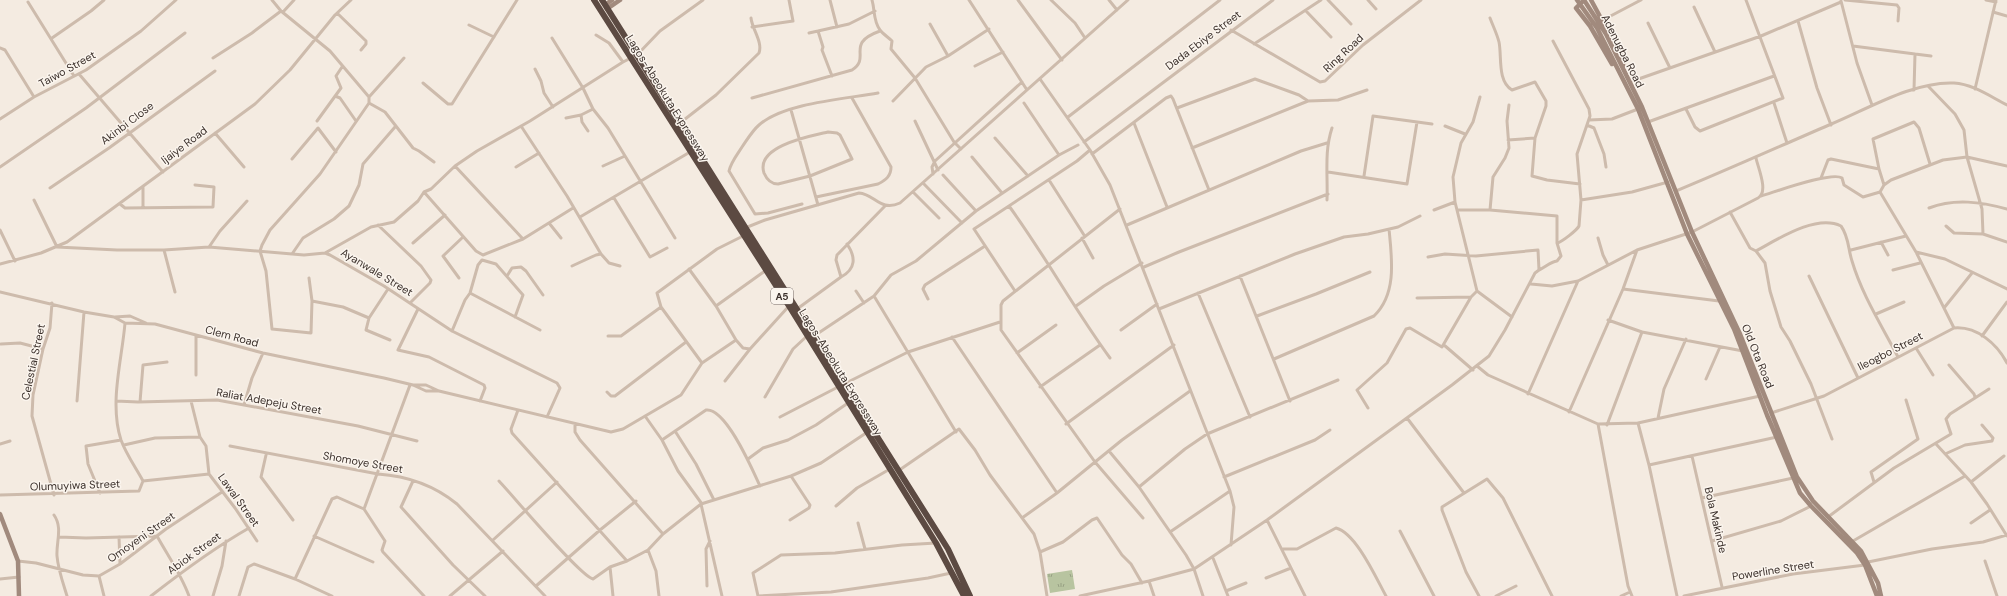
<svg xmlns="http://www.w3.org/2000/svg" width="2007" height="596" font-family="'DM Sans',sans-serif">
  <defs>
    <pattern id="grass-tufts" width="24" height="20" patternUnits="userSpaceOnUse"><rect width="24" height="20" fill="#b8c4a0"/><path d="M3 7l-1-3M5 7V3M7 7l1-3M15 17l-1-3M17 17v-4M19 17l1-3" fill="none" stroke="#97a083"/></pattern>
  </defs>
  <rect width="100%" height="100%" fill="#f4ebe1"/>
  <path fill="url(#grass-tufts)" d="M1072,570L1075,589L1050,593L1047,574Z"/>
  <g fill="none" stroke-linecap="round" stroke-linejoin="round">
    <path stroke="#cdbbac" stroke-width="3" d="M272,0L281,11L330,51L369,97V103L385,112L413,148L419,151L434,162
      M830,0L837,27
      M872,0C875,10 873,21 880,30C883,34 888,37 892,41L891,49L915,78L954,142L961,149
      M969,0L1027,90
      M1018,0L1062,60
      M1051,0L1075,23L1085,38
      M1109,0L1117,10
      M1328,0L1351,24
      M1368,0L1376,9
      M1845,0L1897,5L1899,8L1898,21
      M1986,0L1996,2
      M1841,1L1857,63L1872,105
      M28,2L74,76
      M1694,7L1715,52
      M1306,11L1331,37
      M283,12L294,0
      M1993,12L2007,16
      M337,13L366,41V44L361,50
      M1490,18C1493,26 1497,34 1499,42C1502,56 1497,81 1512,90L1535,82L1546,101V106L1535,138L1532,176L1547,180L1580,184
      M1603,20L1641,0
      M1798,21L1817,88L1831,125
      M1648,23L1670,68
      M930,24L948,56
      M469,25L494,37
      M752,27L793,21L789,0
      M1231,30L1320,82L1325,81L1363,45L1421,0
      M818,31L849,24L875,11
      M809,33L818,31L823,47L822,50L832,76
      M596,35L609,43L623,62
      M52,38L91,11L104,0
      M552,38L583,88L593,109L608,128L675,238
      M1254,44L1321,0
      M1853,46L1915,54L1914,90
      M0,48L5,50L34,97
      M1915,54L1931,56
      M213,58L252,33L281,11
      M975,66L1003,52
      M535,69L541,81L544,93L553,107
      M79,74L163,172
      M1040,79L1090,150L1110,185L1230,491L1234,507L1231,545
      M1630,82L1761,36L1841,2
      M423,83L448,104H452L517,0
      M1928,86L1955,114L1964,130L1967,157L1982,209L1983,234
      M1975,89L1996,0
      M335,96L340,98L356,121
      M369,97L404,58
      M1480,97L1473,122L1461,143L1453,177L1455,202L1477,291L1512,317
      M752,98L852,70C872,57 844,44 880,31
      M893,101L926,67L948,56L989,29
      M1774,103L1787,143
      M1177,108L1255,79L1299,95L1308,101
      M1686,109L1695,127L1700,131L1783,98L1746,0
      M791,110L818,205
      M1068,117L1220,0
      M566,118L581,115
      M0,119L34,97L86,70L141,31L176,0
      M1589,120L1612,119L1638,109
      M317,121L341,88L336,76L342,67
      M915,121L938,170
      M1648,122L1774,76
      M680,123L716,95L759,53C763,42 752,29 751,18
      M1134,123L1167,207
      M1587,125L1594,128L1604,154L1606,167
      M521,126L567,196L601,254L609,263L620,266
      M1445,126L1465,134
      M588,131L582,122L581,115L593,109
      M828,132L837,133L840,135L852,159L810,176L778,184C771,184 767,180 764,173C755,146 811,136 828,132Z
      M215,133L244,167
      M995,138L1028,176
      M1508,140L1535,138
      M1084,142L1273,0
      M1192,148L1308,101L1338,100L1367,90
      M1092,154L1166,98L1171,96L1173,99L1209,190
      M1059,155L1078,145
      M972,157L1002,193
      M292,159L318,128L336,152
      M455,166L523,239
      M603,166L625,156
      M0,167L86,108L185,33
      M516,167L539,153
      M1879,169L1873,139L1914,122L1919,128L1930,164
      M1328,172L1407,184L1417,122
      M933,174L932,167L935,161L1022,82
      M943,175L976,211L1059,155L1024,103
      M1364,176L1373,116L1432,124
      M1821,178L1828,160L1831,159L1879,169L1884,185
      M1049,180L1084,235
      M923,183L962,223
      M143,187V207
      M50,188L109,148L215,71
      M1676,191C1727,170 1778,147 1829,125C1866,110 1913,81 1954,83C1973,84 1991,97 2007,105
      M424,192L476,251L483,255L523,239L573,208
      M913,192L939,218
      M1761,196C1775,192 1832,171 1842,178L1844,185L1863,197L1880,192
      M816,197L878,184C886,180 891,176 891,167L852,98
      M614,198L650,257L667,248
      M34,200L57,247L117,250H164L209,247L304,255L325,253L330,255L384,286L452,331L557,383L560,388L547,417
      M1327,200C1328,175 1324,152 1332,128
      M1581,200L1632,192L1668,182
      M120,204L125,208L213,207L214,187L195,185
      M802,204L768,213L755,214L729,171C731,162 737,155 742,147C747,140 752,131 759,125C784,103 845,99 878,93
      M1009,206C1045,255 1074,309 1110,358
      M1929,208C1955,198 1981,202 2007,209
      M1120,209L1003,301L1001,305V330L1095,462L1143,518
      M1434,210L1455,202
      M1457,210H1490L1557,216V243
      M1490,210L1493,177L1505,158L1509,148L1507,121L1509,105
      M1730,212L1750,248L1756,251L1765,263L1770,291L1781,327L1790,341L1811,384L1832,439
      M580,217L690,152
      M549,223L561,238
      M378,225L421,266L431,280L430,283L410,303
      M1127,225L1301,151L1327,143
      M1946,226L1954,233L1983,234L2007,242
      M745,228L765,220L859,193C875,194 880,212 900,203L1128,0
      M0,230L15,261
      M1082,238L1093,258
      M1598,238L1603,255L1608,265
      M1881,242L1888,255
      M413,243L445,215
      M209,247L220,231L247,201
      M164,250L175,292
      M1851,250L1906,236
      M1756,251C1778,239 1816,214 1841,226C1849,237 1848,249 1852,261C1862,295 1882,326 1898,357
      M1916,252L1945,259L2007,289
      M325,253L371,227L394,222L418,201L424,192L431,189L455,166L477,151L530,121L623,62L637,55L660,31L703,0
      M292,254L303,238L334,219L349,206L359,185L363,164L395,127
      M0,264L41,253L67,242L255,104L290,70L335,15L351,0
      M572,266L596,255L601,254
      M1144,267L1179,252L1328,194
      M689,269L716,306L736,340
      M1539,270C1546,267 1550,262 1557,261L1561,256L1557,243C1562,242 1577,230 1579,226L1581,200L1577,154L1590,116L1589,109L1553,41
      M1893,270L1920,263
      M507,276L512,268L521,267L526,271L543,295
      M1240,276L1290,401
      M1809,276L1858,378
      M841,277C856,269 856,257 847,244
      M309,278L312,301L311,333L272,329L266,271L260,251L262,245L270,230L320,174L369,103
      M459,278L443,256L463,237
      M1531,284L1552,286L1578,281L1637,250L1692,232L1758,198C1769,192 1758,168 1756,158
      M388,289L369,318L366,330L390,340
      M1623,289L1719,301
      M856,291L864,303
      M1015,291L974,229L1077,161L1090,150
      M0,292L84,312L114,317L125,323L155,324L263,353L384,378L413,385L426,391H439L611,432L623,429L681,395L702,363L736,340L743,348L750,349L789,306
      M470,293L540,330
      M1198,293L1250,417
      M874,296L956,432
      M1417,298L1471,297
      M928,299L923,289L925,285L985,246
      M312,301L343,307L369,318
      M52,303L50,328L43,349L33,395L32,416L54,495
      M716,306L765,271
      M1076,306L1104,286L1142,263
      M1944,308L1972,273
      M418,309L398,350L429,357L484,385L485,388L480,401
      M797,309L841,277L836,260L837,255L885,206
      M1159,309L1295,254L1344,237L1368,234L1398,227L1420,216
      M1876,314L1904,302
      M1257,316L1316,294L1370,272
      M115,317L130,316L146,323
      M1608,320L1642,332L1743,351
      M125,323C122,360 109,403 121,440C126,454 136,468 143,481L209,474
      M1954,328L1916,252L1880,192L1884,185L1891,180L1943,160L1967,157L2007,166
      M1121,330L1157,304
      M452,331L465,300L470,293L478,265L482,260L496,264L523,295L515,317
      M608,336H621L661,307
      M814,336L874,296L891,275L916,261L976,211
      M1982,336L2007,302
      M952,337L1057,493
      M1,344L20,343L43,349
      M1444,345L1473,370
      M1916,348L1933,375
      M1017,353L1056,325
      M1274,359L1374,316C1397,294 1392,259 1389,229
      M702,363L661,307L657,293L717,249L743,236
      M1949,365L1974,394L1975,397
      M1477,366L1488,375L1598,424L1638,423L1760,396
      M196,375V336
      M1706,379L1720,347
      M725,381L750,349
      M844,384L908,352L1000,322
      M413,385H426L439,391
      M1040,387L1100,345
      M607,392L611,396H615L686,342
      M1528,394L1578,281
      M765,397L793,349L807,336
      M77,401L84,312
      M116,401L138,402L217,400L358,426L417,441
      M191,401L200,437L206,446L209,474L235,508L257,541
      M140,402L143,365L167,362
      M244,405L252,378L263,353
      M1368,408L1357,390L1387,363L1406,329L1410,328L1442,347L1471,297L1477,291
      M518,410L511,429L512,433L627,561
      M1569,412L1623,289L1637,250
      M1771,413L1824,396L1954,328C1977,326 1997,344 2007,363
      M645,416L662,440L678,471L702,504
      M780,417L838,387
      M1407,418L1464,493
      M1658,418L1664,389L1686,339
      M1638,423L1649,465L1677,596
      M575,424V432L580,440L663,534
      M1066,424L1174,345
      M1598,424L1628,586L1632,596
      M1607,425L1642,332
      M675,431L696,464L714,500
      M662,440L706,410C726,407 753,471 760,486
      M0,444L10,441
      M1936,444L1971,482L1987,504L2007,536
      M124,445L155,438L200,437
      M230,446L378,474C407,476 435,486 457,504L545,596
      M1109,451L1139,487L1186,555L1194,569L1203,596
      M1945,454L1965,445L1992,441L1993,438L1982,425
      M266,455L261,477L293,520
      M1692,456L1722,587
      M748,459L763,448L788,440L816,425L848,403
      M1649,465L1777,437
      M898,471L959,429L975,450L990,475L1034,534L1040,552L1047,596
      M1224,477L1315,440L1330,430
      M413,481L401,507L453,565L485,596
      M499,481C514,497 580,576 593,579L610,567L627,561L648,550L663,534L701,504L791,476L821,463L866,433
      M1874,482L1871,472L1918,439L1906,400
      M1971,482L2004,456
      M1139,487L1185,449L1207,434L1338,380
      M100,493L88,464L86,446L121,440
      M0,495L139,491L143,481
      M1702,498L1793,478
      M701,504L722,596
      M836,506L857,488L890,469
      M364,509L410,385
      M54,515C63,528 56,542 57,556C58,569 63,583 67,596
      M1828,517L1894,468L1951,434L1946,419L1950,414L1989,389
      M1022,518L1057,493L1122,440L1190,391
      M790,520L809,508L810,505L791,476
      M1267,520L1305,596
      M858,523L865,549
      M1971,523L1990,510
      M1400,531L1434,596
      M1170,532L1230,491
      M314,536L373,562
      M59,537L86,538L157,536C168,556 181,574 189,596
      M119,537L120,564
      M493,540L557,482
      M1712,541L1781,521L1811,506
      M1853,541L1965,476
      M1283,549H1297L1336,528C1356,533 1376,578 1386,596
      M648,550L656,571L659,596
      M1040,552L1063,542L1092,520L1097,518L1122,555L1131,564L1142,583
      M1213,558L1228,596
      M18,561L36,563L83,575L99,576L120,564L166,529L222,492
      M1985,561L1997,596
      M1868,562L1932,549L1983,542L2007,535
      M610,567L613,596
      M99,576L104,596
      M1266,578L1291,568
      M0,579L19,577
      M295,579L332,499L337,497L364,509L385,541L382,550L383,552L424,596
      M1149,581L1154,596
      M536,586L600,530L636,501
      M707,586L706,549L710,541
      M1226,591L1246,583
      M151,596C183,571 214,548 249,528
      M213,596L222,566L226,541
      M239,596L248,567L254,564L295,579L332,596
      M450,596L503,551
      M758,596L753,573L781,555L835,553L902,545L936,543
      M758,596L831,592L928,578L951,573
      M1080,596L1149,581L1194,569L1267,520L1452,385L1489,356L1505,330L1535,273L1539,270L1538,250L1476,256L1445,254L1428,257
      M1479,596L1466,572L1442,510V507L1487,479L1503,498L1552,596
      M1496,596L1516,586
      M1621,596L1630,592
      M1684,596L1793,574L1865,565"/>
    <path stroke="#a18a7d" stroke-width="4.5" d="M1577,0L1597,28L1638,109L1687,234L1734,329L1767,415L1800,493L1811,506L1857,553L1865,565L1877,596
      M1584,0L1606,34L1642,107L1692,232L1740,334L1797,477L1813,501L1861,551L1878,583L1881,596
      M1591,0L1623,59V67
      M1582,2L1576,8L1590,26L1612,64
      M605,5L612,0
      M607,9L620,0
      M0,514L18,561L19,596"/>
    <path stroke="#5c4a42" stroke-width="6" d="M594,0L789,306L936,543L964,596
      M602,0L948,549L970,596"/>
  </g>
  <g text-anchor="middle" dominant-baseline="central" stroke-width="3" stroke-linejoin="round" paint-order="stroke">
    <rect fill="#fbf5ee" stroke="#756b66" stroke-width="1" x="771" y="288" width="22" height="16" rx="3"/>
    <g font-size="10" font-weight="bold" fill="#3b302b">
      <text x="782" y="296">A5</text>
    </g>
    <g font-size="11" fill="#3b302b" stroke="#fbf5ee">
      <text transform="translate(1203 40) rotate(-37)">Dada Ebiye Street</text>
      <text transform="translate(1623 51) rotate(63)">Adenugba Road</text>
      <text transform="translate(1343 53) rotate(-43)">Ring Road</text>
      <text transform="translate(67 69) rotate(-29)">Taiwo Street</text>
      <text transform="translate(668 98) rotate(58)">Lagos-Abeokuta Expressway</text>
      <text transform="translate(127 123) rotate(-37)">Akinbi Close</text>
      <text transform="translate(184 145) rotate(-37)">Ijaiye Road</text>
      <text transform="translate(377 272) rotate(31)">Ayanwale Street</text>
      <text transform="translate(232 336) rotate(15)">Clem Road</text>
      <text transform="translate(1890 351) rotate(-27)">Ileogbo Street</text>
      <text transform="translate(1758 356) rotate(68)">Old Ota Road</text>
      <text transform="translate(33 362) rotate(-78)">Celestial Street</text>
      <text transform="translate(841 372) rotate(58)">Lagos-Abeokuta Expressway</text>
      <text transform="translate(269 401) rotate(10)">Raliat Adepeju Street</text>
      <text transform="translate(363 462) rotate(10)">Shomoye Street</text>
      <text transform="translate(75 485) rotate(-2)">Olumuyiwa Street</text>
      <text transform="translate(239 500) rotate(54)">Lawal Street</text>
      <text transform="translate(1716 520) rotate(77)">Bola Makinde</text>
      <text transform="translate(141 537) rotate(-35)">Omoyeni Street</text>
      <text transform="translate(194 553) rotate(-36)">Abiok Street</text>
      <text transform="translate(1773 570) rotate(-9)">Powerline Street</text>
    </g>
  </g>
</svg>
